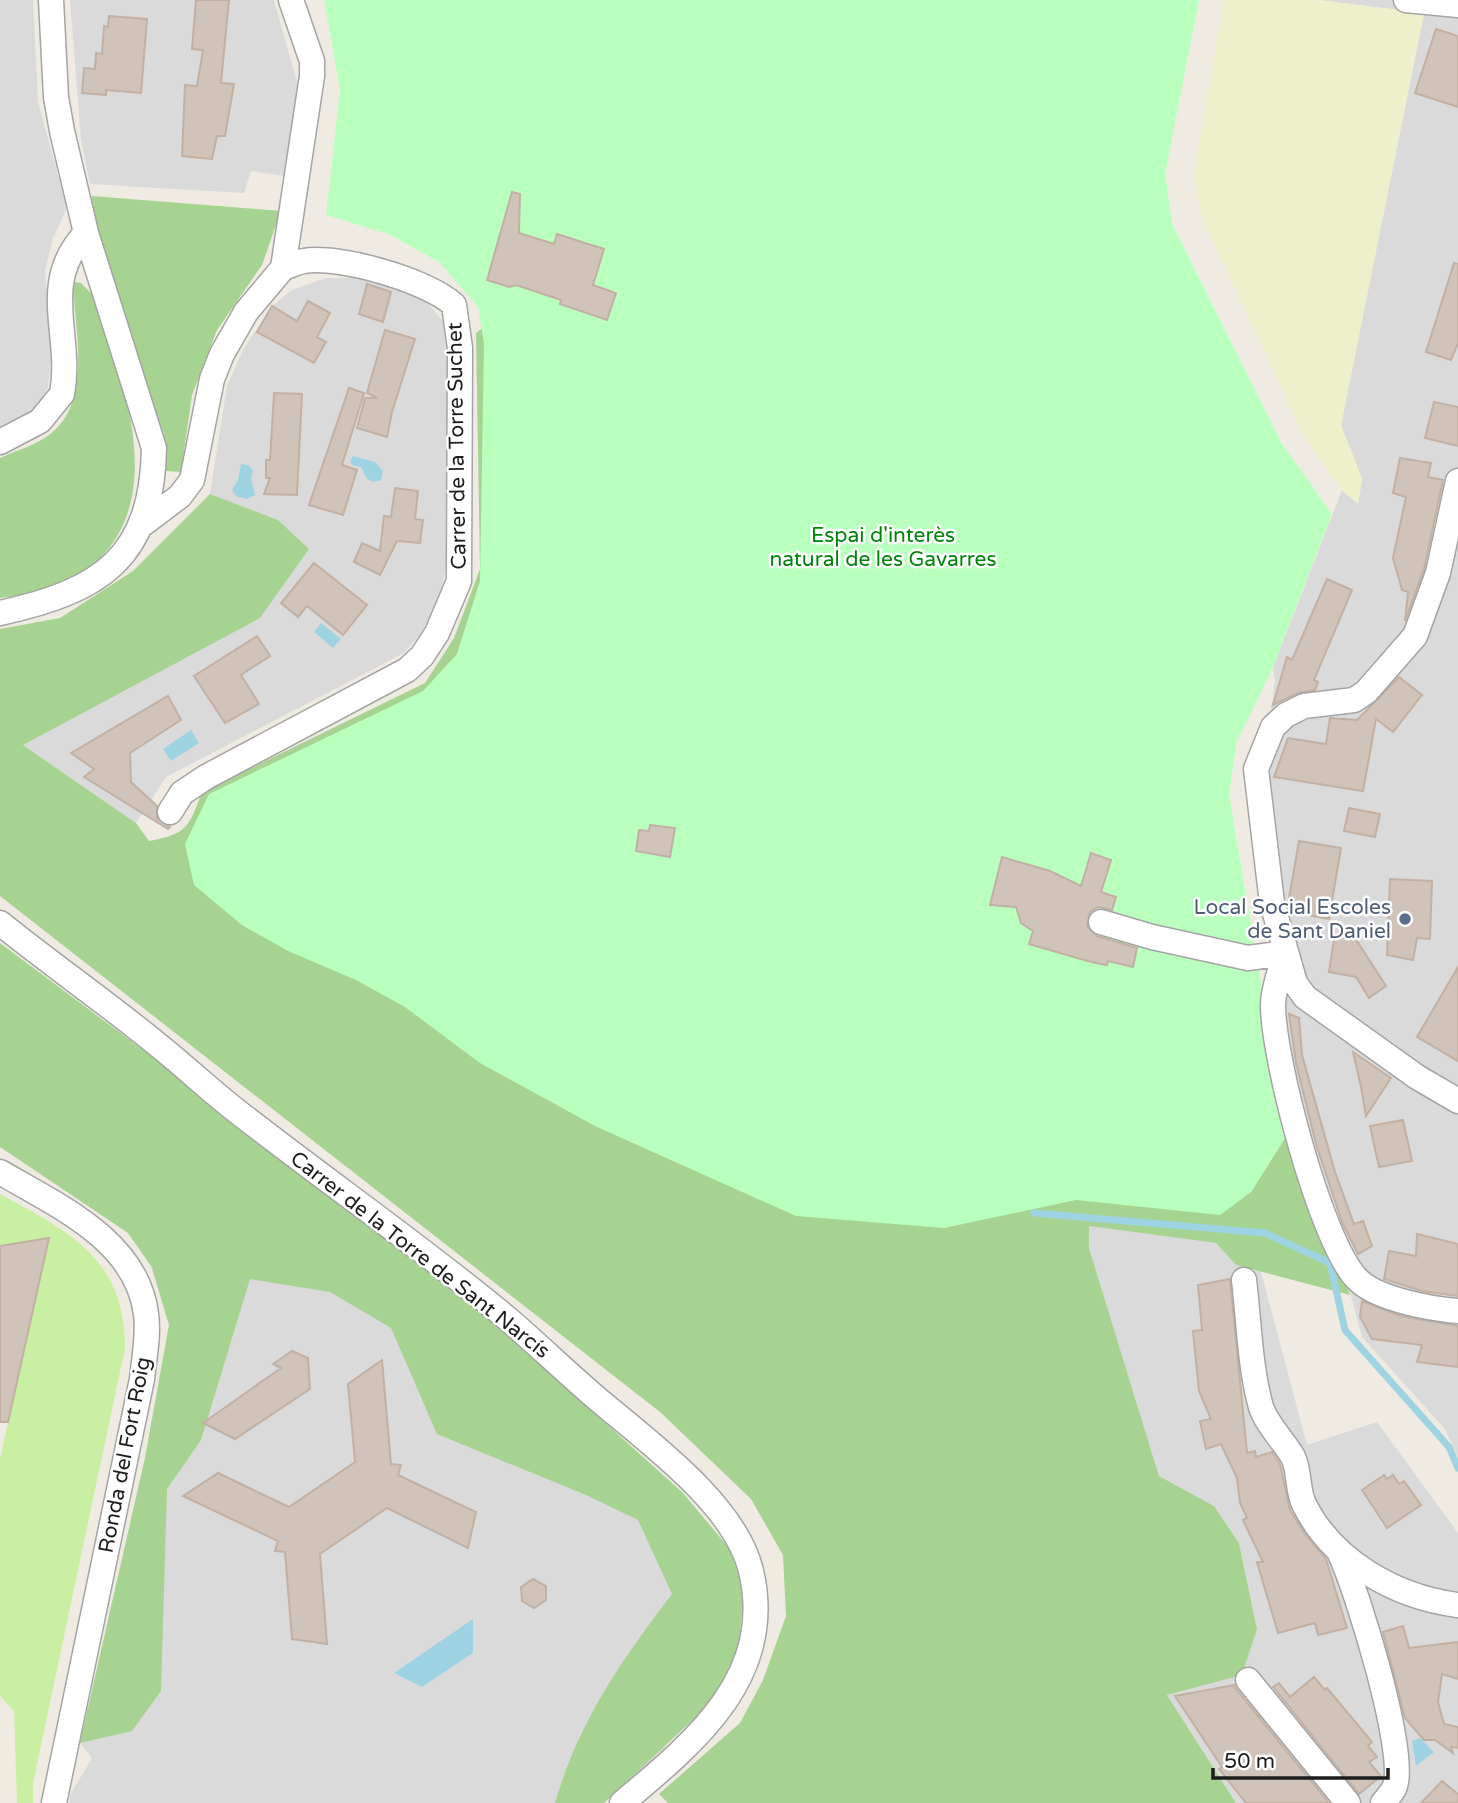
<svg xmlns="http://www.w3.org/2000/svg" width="1458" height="1803" font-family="'Varela Round',sans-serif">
  <rect width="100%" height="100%" fill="#efebe2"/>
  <path fill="#dbdada" d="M0,0H33L38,102L67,208L53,238L45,271L52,344L48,388L32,414L0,432Z
    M70,0H274L300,93L284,176L251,171L244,193L90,184L81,140Z
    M1318,0H1458V1457L1445,1429L1362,1337L1276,1015L1264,766L1275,680L1273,668L1342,490L1358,504L1362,479L1341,425L1424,13Z
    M326,278H365L426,301L446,325L449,351L446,566L439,603L420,634L404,653L166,777L136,823L22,744L260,618L278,520L210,494L227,386L244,348L272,306L292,290Z
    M96,1211L354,1217L504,1332L683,1493L665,1748L604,1803H70V1795L92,1758L80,1743L145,1458L169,1325L151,1267L128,1233Z
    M1089,1226L1216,1243L1236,1265L1261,1272L1307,1445L1377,1422L1458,1533V1803H1236L1167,1695L1242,1675L1257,1628L1239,1543L1214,1506L1159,1476L1089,1248Z"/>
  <path fill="#eef0cb" d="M1224,0H1318L1424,13L1341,425L1362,479L1358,504L1342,490L1304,437L1202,218L1193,177Z"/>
  <path fill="#c9efa2" d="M0,1194C69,1232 125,1258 125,1348L33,1783V1803H17L14,1711L0,1696V1459L49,1238L0,1246Z"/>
  <path fill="#a6d392" d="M92,196L281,211L262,265L217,330L192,395L181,472L166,471L164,434L126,331L93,219Z
    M75,282L81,283L92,294C128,390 181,530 58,587C41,595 18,595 0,598V458C15,451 36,445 49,435C93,402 75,332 73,285Z
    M494,319L1251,1192L1290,1130L1350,1295L1236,1265L1216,1243L1089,1226V1248L1159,1476L1214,1506L1239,1543L1257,1629L1242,1675L1167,1695L1236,1803H668L659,1794L740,1723L763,1680L786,1616L783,1555L751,1499L660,1412L0,896V629L60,618L133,571L210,494L278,520L309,549L260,618L23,745L136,823L149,841C187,834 189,827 202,792L425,683L454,638L480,569L476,333Z
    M0,943L186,1082L504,1332L683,1493L729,1548L744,1589L739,1646L714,1700L604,1803H555C579,1721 621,1661 672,1594L638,1520L586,1495L437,1434L391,1328L330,1292L250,1279L201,1440L167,1489L161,1691L132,1731L80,1743L145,1458L169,1325L152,1267L128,1233L0,1147Z"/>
  <path fill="#b9ffbe" d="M324,0H1199L1165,174L1172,223L1281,442L1332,514L1271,672L1237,741L1229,794L1273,1054L1290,1130L1251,1192L1220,1215L1076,1200L944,1228L796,1216L595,1126L480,1063L405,1007L356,980L288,951L242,925L194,885L185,844L209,794L423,691L457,654L480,581L484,343L478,307L439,262L388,234L326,215L340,90Z"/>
  <path fill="#9dd3e2" d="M353,456L375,462L383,471L381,480L373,482L367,479L361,467L352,465L350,461Z
    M241,464L248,465L253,470L251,478L255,495L246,499L236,496L232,490L238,480Z
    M321,623L341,639L333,648L314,632Z
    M191,730L199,743L171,761L163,749Z
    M473,1619V1653L422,1687L394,1673Z
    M1420,1738L1434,1752L1416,1766L1412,1741Z"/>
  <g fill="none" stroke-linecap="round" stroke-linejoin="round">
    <path stroke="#9dd3e2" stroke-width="7" d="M1034,1213L1265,1233L1330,1263L1345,1330L1449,1447L1458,1468"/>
  </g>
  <path fill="#d0c3ba" stroke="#c2b0a3" stroke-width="2" d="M196,0H229L221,83L234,84L225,136H217L212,159L182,156L185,85L197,86L203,50L192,49Z
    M109,16L147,19L141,93L106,90V95L82,93L84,68L95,69L96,53L102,54L104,26L108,27Z
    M1436,29L1458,36V107L1415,93Z
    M512,192L520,194L519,233L554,244L557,234L604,249L593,285L616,293L607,320L560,304L561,300L516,285L509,287L487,280Z
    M1454,263L1458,264V343L1451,360L1426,352Z
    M367,284L391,292L383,322L359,314Z
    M308,301L330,313L317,337L326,342L314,363L257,332L272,306L297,321Z
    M385,330L415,339L392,412L387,437L357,428L365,398H377L367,393Z
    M349,388L364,393L342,465L357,470L343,515L309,505Z
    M274,393L302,394L297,495L264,494L270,478H266V460H270Z
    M1434,402L1458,407V446L1425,438Z
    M1400,458L1431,463L1428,477L1443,480L1424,569L1405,621L1408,592L1402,590L1393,558L1406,497L1393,493Z
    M395,488L418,491L415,519L423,520L420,543L397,541L380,575L354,562L362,543L380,551L384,516L391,517Z
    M314,563L367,605L343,635L307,606L298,617L281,603Z
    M1327,579L1352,590L1314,680L1318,682L1315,690L1298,693L1273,705L1287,657L1292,660Z
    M257,636L270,656L241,675L259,704L225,723L194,676Z
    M1399,677L1422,695L1393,732L1376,719L1363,791L1274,777L1288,738L1326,744L1330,718L1357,720Z
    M168,696L181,720L130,753L131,782L157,806V818L170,827L168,829L84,777L94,769L71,753Z
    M1349,808L1380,814L1375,837L1344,831Z
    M650,825L675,828L670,857L636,851L639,830L649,831Z
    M1299,841L1341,848L1329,919L1290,912L1288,904Z
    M1091,853L1111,860L1101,892L1116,897L1112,910L1098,907L1090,912L1087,926L1097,936L1137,948L1133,967L1108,961L1107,965L1091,962L1029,944L1033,931L1021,923L1016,907L990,905L1002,857L1050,871L1081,886Z
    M1390,879L1432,881L1430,939L1417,938L1413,960L1387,955Z
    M1335,934L1355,938L1386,986L1369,998L1356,977L1329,972Z
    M1458,967V1061L1417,1037Z
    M1289,1014L1299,1018L1302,1055L1335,1172L1354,1224L1363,1221L1372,1246L1358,1254L1342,1222L1316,1144L1296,1063Z
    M1353,1052L1391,1078L1366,1116L1361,1087Z
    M1403,1120L1412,1161L1379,1167L1370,1126Z
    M1417,1234L1458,1244V1296L1422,1291L1384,1279L1389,1251L1416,1256Z
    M49,1238L8,1422H0V1246Z
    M1230,1279L1247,1453L1255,1451L1256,1457L1272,1452L1280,1464L1290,1510L1305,1534L1326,1559L1347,1628L1318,1635L1315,1623L1278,1633L1257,1562H1263L1243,1520L1247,1518L1240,1503L1237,1478L1221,1444L1206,1449L1200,1421L1211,1419L1199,1391L1193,1331L1202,1330L1198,1285Z
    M1362,1301L1401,1316L1458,1326V1367L1417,1362L1422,1345L1372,1339L1360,1317Z
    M292,1351L308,1358L310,1389L235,1439L203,1423L281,1368L273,1364Z
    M382,1360L391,1464L401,1465L398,1475L476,1512L468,1548L387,1508L320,1554L327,1644L292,1639L285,1552L275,1551L278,1541L183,1496L218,1473L289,1507L355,1462L348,1384Z
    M1384,1475L1387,1479L1393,1475L1399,1484L1404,1481L1421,1505L1387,1528L1362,1490Z
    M533,1579L546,1586V1600L534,1608L522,1601L521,1587Z
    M1403,1626L1409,1648L1458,1642V1679L1442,1674L1438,1702L1444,1724L1458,1727V1748L1451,1747L1453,1753L1435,1740H1424L1405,1718L1383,1632Z
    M1314,1677L1325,1690L1327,1688L1372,1742L1368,1746L1377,1757L1369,1762L1381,1776L1359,1794L1273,1687L1279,1683L1290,1697Z
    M1234,1685L1236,1689L1329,1803H1246L1219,1769L1222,1767L1175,1696Z
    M1442,1781L1458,1794V1803H1421Z"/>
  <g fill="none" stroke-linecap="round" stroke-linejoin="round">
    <defs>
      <path id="street" d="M1406,0L1458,5
        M0,442L40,421L62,394C73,334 38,284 86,233
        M1458,481L1438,573L1415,636L1366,692L1354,700L1304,706L1286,715L1273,727L1256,769L1272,903L1295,983L1305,997L1417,1077L1458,1101
        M143,524L180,496L192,480L212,379L222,354L246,312L283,268L312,76V61L291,0
        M0,613C101,591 152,558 154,448L86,233L62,131L56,97L51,0
        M170,812L182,793L206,777L407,670L422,656L437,633L459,581L460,348L454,305C429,281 340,255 304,261C297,262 290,266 283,268
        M1101,922L1152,937L1248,958L1285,953
        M0,923C52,965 107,1003 158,1045C188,1069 216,1096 247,1119C333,1186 424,1249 508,1319C537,1344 565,1371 594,1396C645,1440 735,1503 751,1571C776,1676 695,1742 622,1803
        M1285,953C1281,970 1273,988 1273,1005C1273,1059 1321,1242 1357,1279C1376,1299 1431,1309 1458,1311
        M0,1172C56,1205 137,1240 146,1314C149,1335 144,1358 142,1379L54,1803
        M1244,1280C1249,1322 1250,1368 1261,1407C1267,1425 1284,1441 1293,1457C1300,1471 1297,1490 1304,1504C1332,1561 1395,1597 1458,1605
        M1340,1554C1357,1590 1407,1751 1395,1786C1393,1792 1387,1798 1383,1803
        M1248,1680L1348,1803"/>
    </defs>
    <use href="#street" stroke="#a4a4a4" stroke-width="27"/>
    <use href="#street" stroke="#fff" stroke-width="24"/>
  </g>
  <circle fill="#5c6f8a" stroke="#fff" stroke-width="2.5" cx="1405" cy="919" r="7"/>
  <g text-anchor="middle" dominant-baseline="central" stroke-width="5" stroke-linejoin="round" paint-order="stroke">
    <g font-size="21" fill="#1d1d1d" stroke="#fff">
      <text transform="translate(457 446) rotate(-91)">Carrer de la Torre Suchet</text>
      <text transform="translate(420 1255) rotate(38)">Carrer de la Torre de Sant Narcís</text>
      <text transform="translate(125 1455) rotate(-79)">Ronda del Fort Roig</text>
    </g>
    <g font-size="21" fill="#01850a" stroke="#fff">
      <text x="883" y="535">Espai d'interès<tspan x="883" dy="24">natural de les Gavarres</tspan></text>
    </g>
    <g font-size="21" fill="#4e5e75" stroke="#fff" text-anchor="end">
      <text x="1391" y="907">Local Social Escoles<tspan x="1391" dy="24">de Sant Daniel</tspan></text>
    </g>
  </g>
  <path d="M1213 1768v10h175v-10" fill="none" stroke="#1d1d1d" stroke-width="3.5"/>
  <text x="1224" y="1768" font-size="21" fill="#1d1d1d" stroke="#ffffff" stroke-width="5" paint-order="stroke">50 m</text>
</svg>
